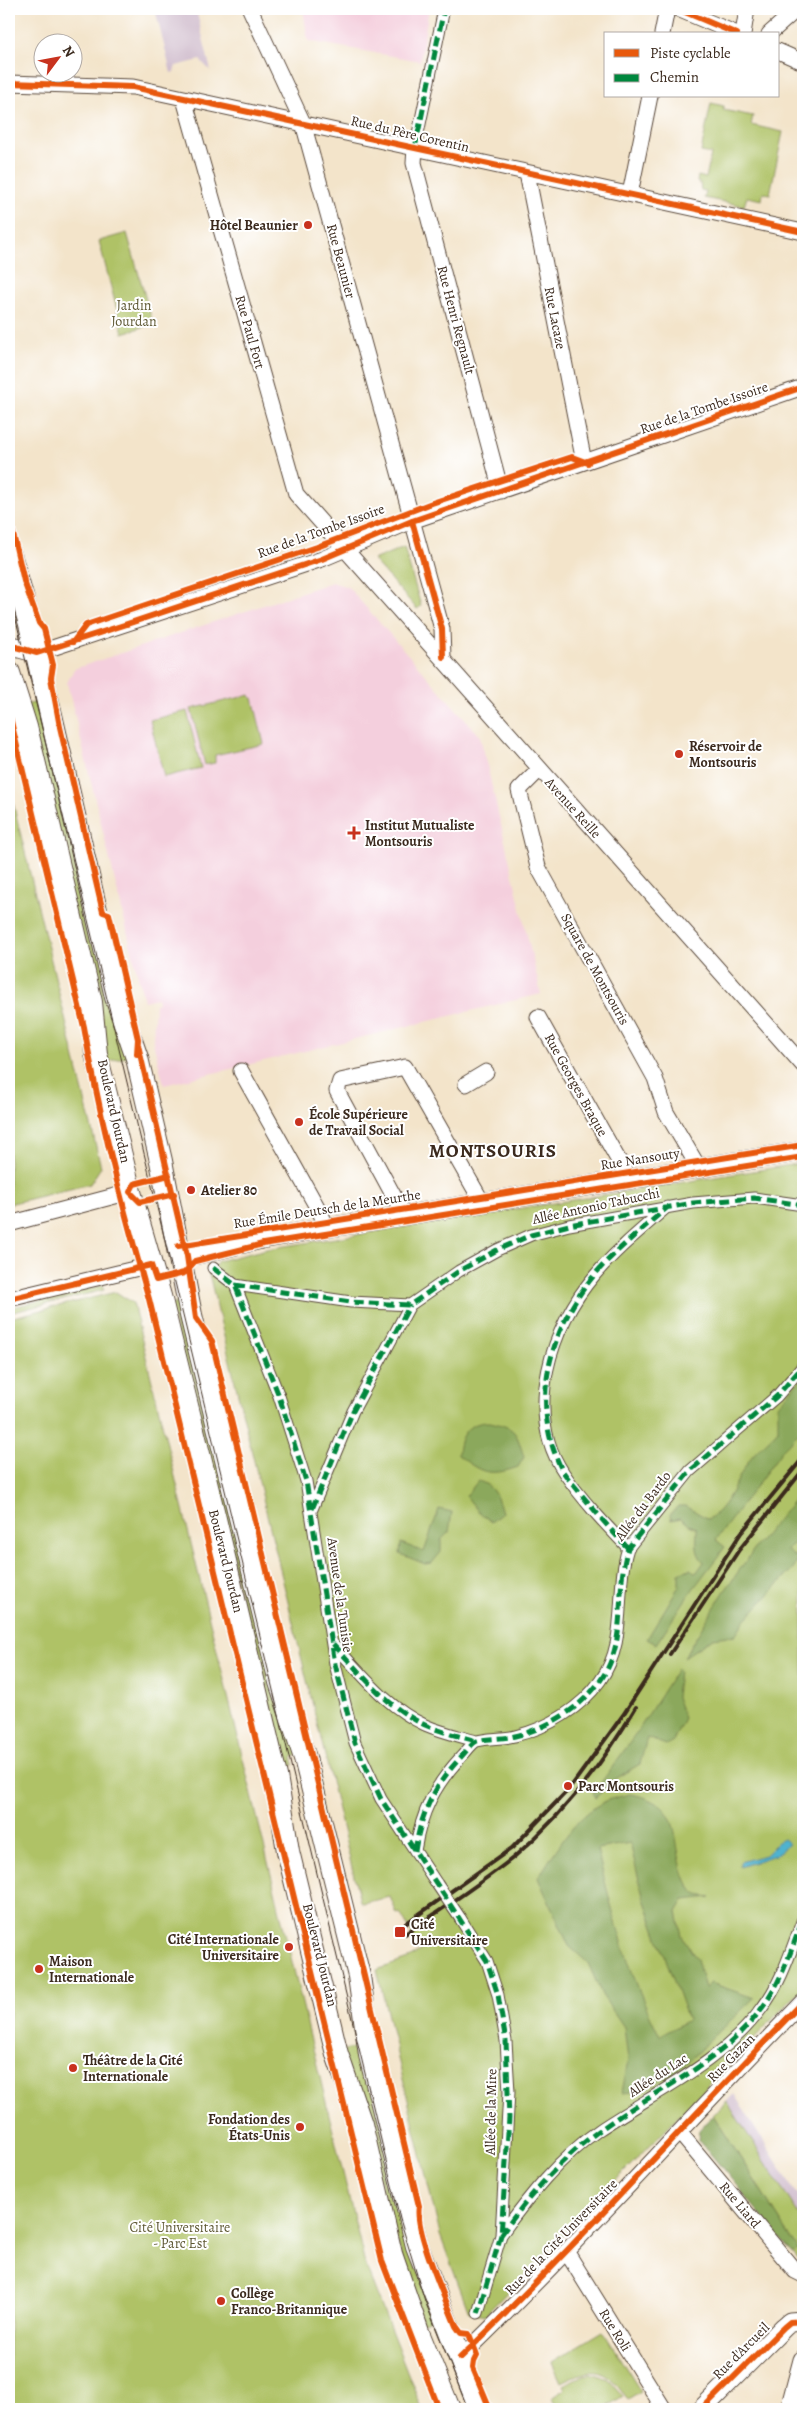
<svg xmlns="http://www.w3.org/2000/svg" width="812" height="2418" font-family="Alegreya,serif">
  <rect width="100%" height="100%" fill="#fff"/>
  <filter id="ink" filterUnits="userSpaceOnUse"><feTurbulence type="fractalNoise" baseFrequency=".02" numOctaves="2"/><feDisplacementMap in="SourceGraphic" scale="10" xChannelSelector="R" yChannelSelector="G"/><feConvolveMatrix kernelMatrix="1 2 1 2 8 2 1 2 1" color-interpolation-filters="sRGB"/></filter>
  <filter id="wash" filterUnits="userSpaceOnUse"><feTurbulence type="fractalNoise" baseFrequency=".0096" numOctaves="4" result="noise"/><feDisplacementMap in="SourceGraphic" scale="20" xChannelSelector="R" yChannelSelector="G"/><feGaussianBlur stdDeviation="1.12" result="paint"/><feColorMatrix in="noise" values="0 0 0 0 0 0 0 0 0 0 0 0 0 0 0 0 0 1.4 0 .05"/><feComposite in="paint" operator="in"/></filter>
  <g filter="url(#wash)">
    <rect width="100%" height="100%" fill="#f3e4ca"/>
    <path fill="#f4cfdd" d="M303,9H429L420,61L308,41Z
      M332,582L348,587L480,736L541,994L164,1085L153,1041L155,1004L158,1003L157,998L144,1001L67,683L74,669Z"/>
    <path fill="#d0bdcd" d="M155,9H196L211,71L200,60L176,66L174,72L171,73Z
      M734,2094L803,2204V2246L792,2253L699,2140L700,2129Z"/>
    <path fill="#afc266" stroke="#757642" d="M711,103L724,106L723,110L753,116L751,125L783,132L770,194L763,193L762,200L747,197L744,206L704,198L706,191L701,190L700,183L697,182L698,176L706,178L711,154L701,152Z
      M127,233L153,324L123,333L99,241Z
      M404,547L421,606L417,609L373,560Z
      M250,695L251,698H253L264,744L215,755V763L205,765L191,709Z
      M41,701L131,1056L104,1062L25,705Z
      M187,711L201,768L164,777L150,720Z
      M9,786L101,1167L90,1184L9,1204Z
      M803,1163V1988L485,2315L469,2312L440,2235L377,1970L408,1959L421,1950L400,1913L397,1914L390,1897L363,1903L360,1901L209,1274L218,1261L267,1249Z
      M103,1285L104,1290L9,1313V1308Z
      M116,1292L133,1303L365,2264L422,2409H9V1318Z
      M182,1302L301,1754L292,1757L294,1765L282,1768L170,1305Z
      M361,2046L435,2317L422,2323L340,2051Z
      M727,2102L803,2221V2248L798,2259L793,2252L798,2249L713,2115Z
      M603,2331L641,2392L628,2400C607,2367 595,2366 561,2382L552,2362Z
      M591,2374L609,2380L623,2396L603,2409H559L551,2398L565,2389L563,2385L583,2375Z"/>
    <path fill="#8ba85b" stroke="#63693c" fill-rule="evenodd" d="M803,1377V1429L784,1448L716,1540L725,1547L690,1593L656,1644L647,1639L679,1586V1573L690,1569L696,1573L704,1562C694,1553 697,1541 697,1528L689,1525L681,1518L671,1520L670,1515L678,1506H686L708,1519C728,1508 736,1480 748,1462C755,1450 769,1441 778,1430V1405Z
      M490,1422C517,1428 516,1432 524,1457L518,1467C489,1477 481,1473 458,1455C459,1434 468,1422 490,1422Z
      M478,1481C493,1484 499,1500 502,1513L491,1522L477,1510L466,1496Z
      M803,1489V1536L786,1550L798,1559L796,1565L745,1620L735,1635L713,1638L684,1657L724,1592L757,1545Z
      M439,1509L452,1512L449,1532L441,1540V1552L432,1563L425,1564L400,1554L401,1543L424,1552Z
      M677,1669L679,1670L676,1697L684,1718L673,1741L666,1745L647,1738L640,1764L613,1780L596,1798L593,1794L636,1734Z
      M630,1794C686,1803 670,1839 685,1878C687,1883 691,1891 696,1894C699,1896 706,1896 711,1897L684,1900L677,1912L682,1936L697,1960L705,1988L711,1983L754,1998L680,2069L643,2091L622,2093L628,2060L624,2027L602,1995L588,1963L569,1946L538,1878C555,1852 575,1816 604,1802C612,1798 622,1796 630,1794ZM630,1843L643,1896L688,2020L660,2036C630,1978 612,1913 597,1849Z
      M713,2115L798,2249L792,2253L699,2140L700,2129Z"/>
    <path fill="#50b3cf" stroke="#466e76" d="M782,1838L789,1844L775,1855L740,1867V1862L765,1855Z"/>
  </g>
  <g filter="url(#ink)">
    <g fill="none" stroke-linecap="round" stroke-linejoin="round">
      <defs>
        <path id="pedestrian" d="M415,148L444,9
          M213,1268L235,1285L279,1396L306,1481L335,1664L355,1743L381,1799L437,1884
          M235,1285L351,1302L410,1305L459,1271L497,1250L531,1235L569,1225L693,1203L754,1198L803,1205
          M312,1509L353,1411L410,1305
          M628,1548C606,1525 582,1500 564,1473C523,1412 551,1326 595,1275C616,1250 642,1229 667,1207
          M333,1644C362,1674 386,1707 425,1725C441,1732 459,1736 476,1741
          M415,1851C421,1812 435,1785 461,1757C466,1752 472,1743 477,1741C488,1738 503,1739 515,1736C548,1728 581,1708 600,1681C629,1641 614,1592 628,1548L690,1471L777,1396L803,1366
          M460,1918L487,1961L498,1995L506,2041L509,2092L501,2235L478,2313
          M501,2235C528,2197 560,2157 599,2130C654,2093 722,2063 762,2008C782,1982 791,1950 803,1919"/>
        <path id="minor" d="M250,9L303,123L442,629L443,657
          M678,9L737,34
          M662,34L667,9
          M743,34L747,9
          M769,34L797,9
          M778,51L803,62
          M9,83L133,87L803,232
          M184,99L296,494L803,1065
          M415,148L414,163L501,491
          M527,173L584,462
          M630,194L650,96
          M37,653L322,559L412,521L803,387
          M539,770L519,790L538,867L655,1078L666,1112L699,1168
          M538,1017L629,1179
          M241,1071L322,1216L326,1228
          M466,1084L486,1072
          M404,1215L337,1091L340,1081L405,1067L482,1202
          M9,1224L130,1192
          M9,1299L151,1265
          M680,2133L795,2271L803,2275
          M566,2251L664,2409
          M460,2358C579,2243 688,2120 803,2002"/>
        <path id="tertiary" d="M9,647H16L37,653
          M181,1258L261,1239L326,1228L803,1151
          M702,2409L784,2327L790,2322L803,2321
          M790,2409L803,2360"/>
        <path id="primary" d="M9,551L30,624L116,997L137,1058L161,1161L191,1315L280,1682L305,1758L359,1976L370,2055L417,2246L480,2409
          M9,673L26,727L91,1002L96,1054L130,1192L160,1296L215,1519L276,1776L288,1851L337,2054L361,2124L391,2254L419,2335L449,2409"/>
      </defs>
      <use href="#pedestrian" stroke="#574638" stroke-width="13"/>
      <use href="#minor" stroke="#574638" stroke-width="17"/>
      <use href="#tertiary" stroke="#574638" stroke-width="21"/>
      <use href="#primary" stroke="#574638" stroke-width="24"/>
      <use href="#pedestrian" stroke="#fff" stroke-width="11"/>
      <use href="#minor" stroke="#fff" stroke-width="15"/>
      <use href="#tertiary" stroke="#fff" stroke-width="19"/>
      <use href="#primary" stroke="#fff" stroke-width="22"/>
      <path stroke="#3b2a1e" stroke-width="1" d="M9,591L400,2219L425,2301L468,2409"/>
      <path stroke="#3b2a1e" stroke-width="4" d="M670,1654L739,1550L803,1470
        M401,1927L512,1848L570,1788L623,1715L741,1533L803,1458
        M405,1934C442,1909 479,1885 514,1857C563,1815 604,1762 636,1707"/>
      <defs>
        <path id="pedestrian-bridge" d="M437,1884L460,1918"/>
      </defs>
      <use href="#pedestrian-bridge" stroke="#574638" stroke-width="13" stroke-linecap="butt"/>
      <use href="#pedestrian-bridge" stroke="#fff" stroke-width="11"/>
      <path stroke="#00873e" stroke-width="5" stroke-dasharray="10 5" stroke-linecap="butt" d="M415,148L444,9
        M213,1268L235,1285L279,1396L306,1481L335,1664L355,1743L381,1799L487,1961L498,1995L506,2041L509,2118L501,2235L478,2313
        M235,1285L351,1302L410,1305L459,1271L497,1250L531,1235L569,1225L693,1203L754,1198L803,1205
        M312,1509L353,1411L410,1305
        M628,1548C611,1531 596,1512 581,1494C575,1486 567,1478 562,1470C526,1398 553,1317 606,1262C626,1242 648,1224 669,1206
        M333,1644C362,1674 386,1707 425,1725C441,1732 459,1736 476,1741
        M415,1851C421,1812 435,1785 461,1757C466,1752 472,1743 477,1741C488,1738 503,1739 515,1736C548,1728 581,1708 600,1681C629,1641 614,1592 628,1548L690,1471L777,1396L803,1366
        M501,2235C528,2197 559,2161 596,2133C651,2091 720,2066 762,2008C782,1981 791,1950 803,1919"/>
      <defs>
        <path id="cycleway" d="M678,9L737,34
          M9,83L133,87L803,232
          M9,517L24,581L39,623L44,629L53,665L51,678L60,727L103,912L109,914L138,1039L137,1054
          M412,521L442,629L443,657
          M73,642L86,625L317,547L432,503L572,457L588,463
          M9,647H16L37,653L124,625L322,559L412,521L803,387
          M9,713L84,1027C100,1119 123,1210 149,1299L382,2261L439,2409
          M138,1045L187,1256L196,1318L212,1341L419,2206C414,2230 446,2300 456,2326L461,2333L469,2334L477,2355L474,2361L473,2368L490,2409
          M169,1175L134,1184L130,1192L140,1202L174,1194
          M178,1246L803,1145
          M186,1271L195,1261L263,1244L803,1157
          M9,1299L151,1265L156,1280L184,1273
          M460,2358C579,2243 688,2120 803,2002
          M702,2409L784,2327L790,2322L803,2321"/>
      </defs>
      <use href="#cycleway" stroke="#fff" stroke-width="9"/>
      <use href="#cycleway" stroke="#e8590c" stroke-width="6"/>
    </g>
  </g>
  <g fill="#c8321e" stroke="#fff" stroke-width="2">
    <circle cx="308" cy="225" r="5"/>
    <circle cx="679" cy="754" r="5"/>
    <path d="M351.5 825.5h5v5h5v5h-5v5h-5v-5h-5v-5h5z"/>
    <circle cx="299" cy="1122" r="5"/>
    <circle cx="191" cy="1190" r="5"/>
    <circle cx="568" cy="1786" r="5"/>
    <rect x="394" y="1926" width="12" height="12" rx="2.5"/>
    <circle cx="289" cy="1947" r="5"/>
    <circle cx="39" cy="1969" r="5"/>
    <circle cx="73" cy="2068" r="5"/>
    <circle cx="300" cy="2127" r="5"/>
    <circle cx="221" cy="2301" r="5"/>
  </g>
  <g text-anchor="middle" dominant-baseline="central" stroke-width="4" stroke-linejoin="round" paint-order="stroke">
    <g font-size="14" fill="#3b2a1e" stroke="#fff">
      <text transform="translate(410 134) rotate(13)">Rue du Père Corentin</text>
      <text transform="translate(341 261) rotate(75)">Rue Beaunier</text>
      <text transform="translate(555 318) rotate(79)">Rue Lacaze</text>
      <text transform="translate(456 320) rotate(75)">Rue Henri Regnault</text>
      <text transform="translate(250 332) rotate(74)">Rue Paul Fort</text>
      <text transform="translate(704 408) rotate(-19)">Rue de la Tombe Issoire</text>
      <text transform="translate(321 531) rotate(-20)">Rue de la Tombe Issoire</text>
      <text transform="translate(573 808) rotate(48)">Avenue Reille</text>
      <text transform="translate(595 969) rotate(61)">Square de Montsouris</text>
      <text transform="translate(576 1085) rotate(61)">Rue Georges Braque</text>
      <text transform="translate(114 1111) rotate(77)">Boulevard Jourdan</text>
      <text transform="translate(640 1159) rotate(-9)">Rue Nansouty</text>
      <text transform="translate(596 1206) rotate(-12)">Allée Antonio Tabucchi</text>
      <text transform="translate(327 1209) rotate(-9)">Rue Émile Deutsch de la Meurthe</text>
      <text transform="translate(643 1506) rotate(-53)">Allée du Bardo</text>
      <text transform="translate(226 1561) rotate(76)">Boulevard Jourdan</text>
      <text transform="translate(340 1595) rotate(82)">Avenue de la Tunisie</text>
      <text transform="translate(320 1955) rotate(76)">Boulevard Jourdan</text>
      <text transform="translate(731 2058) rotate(-46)">Rue Gazan</text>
      <text transform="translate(658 2075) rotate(-33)">Allée du Lac</text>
      <text transform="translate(491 2112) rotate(-89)">Allée de la Mire</text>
      <text transform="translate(740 2205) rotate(50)">Rue Liard</text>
      <text transform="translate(561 2237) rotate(-46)">Rue de la Cité Universitaire</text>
      <text transform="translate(615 2330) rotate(58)">Rue Roli</text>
      <text transform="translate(741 2351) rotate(-45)">Rue d'Arcueil</text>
    </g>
    <g font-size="14" font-weight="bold" fill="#3b2a1e" stroke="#fff" text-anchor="start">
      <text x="298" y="225" text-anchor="end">Hôtel Beaunier</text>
      <text x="689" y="746">Réservoir de<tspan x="689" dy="16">Montsouris</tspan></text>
      <text x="365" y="825">Institut Mutualiste<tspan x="365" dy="16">Montsouris</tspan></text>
      <text x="309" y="1114">École Supérieure<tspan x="309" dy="16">de Travail Social</tspan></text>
      <text x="201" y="1190">Atelier 80</text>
      <text x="578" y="1786">Parc Montsouris</text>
      <text x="411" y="1924">Cité<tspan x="411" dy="16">Universitaire</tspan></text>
      <text x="279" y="1939" text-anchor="end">Cité Internationale<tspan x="279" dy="16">Universitaire</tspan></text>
      <text x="49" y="1961">Maison<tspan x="49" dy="16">Internationale</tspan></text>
      <text x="83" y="2060">Théâtre de la Cité<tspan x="83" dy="16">Internationale</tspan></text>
      <text x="290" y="2119" text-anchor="end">Fondation des<tspan x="290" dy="16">États-Unis</tspan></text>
      <text x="231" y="2293">Collège<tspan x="231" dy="16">Franco-Britannique</tspan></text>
    </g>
    <g font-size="14" fill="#5e5834" stroke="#fff">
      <text x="134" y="305">Jardin<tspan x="134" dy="16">Jourdan</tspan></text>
      <text x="180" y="2227">Cité Universitaire<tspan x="180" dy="16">- Parc Est</tspan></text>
    </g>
    <g font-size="19" font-weight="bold" letter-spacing="1" fill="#3b2a1e" stroke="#fff">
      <text x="493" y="1151">MONTSOURIS</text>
    </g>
  </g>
  <rect width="812" height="2418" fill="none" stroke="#fff" stroke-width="30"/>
  <rect x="604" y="32" width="175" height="65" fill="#ffffff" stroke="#b1aaa5"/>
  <rect x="614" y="49" width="25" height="8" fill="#e8590c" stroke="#b1aaa5"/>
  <text x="650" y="58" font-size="15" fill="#3b2a1e">Piste cyclable</text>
  <rect x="614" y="74" width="25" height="8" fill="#00873e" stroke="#b1aaa5"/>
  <text x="650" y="82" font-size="15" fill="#3b2a1e">Chemin</text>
  <g transform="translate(58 58) rotate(58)"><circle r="24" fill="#ffffff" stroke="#b1aaa5"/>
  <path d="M0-4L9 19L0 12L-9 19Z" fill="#c8321e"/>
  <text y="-8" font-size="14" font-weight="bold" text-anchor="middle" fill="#3b2a1e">N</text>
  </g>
</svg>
